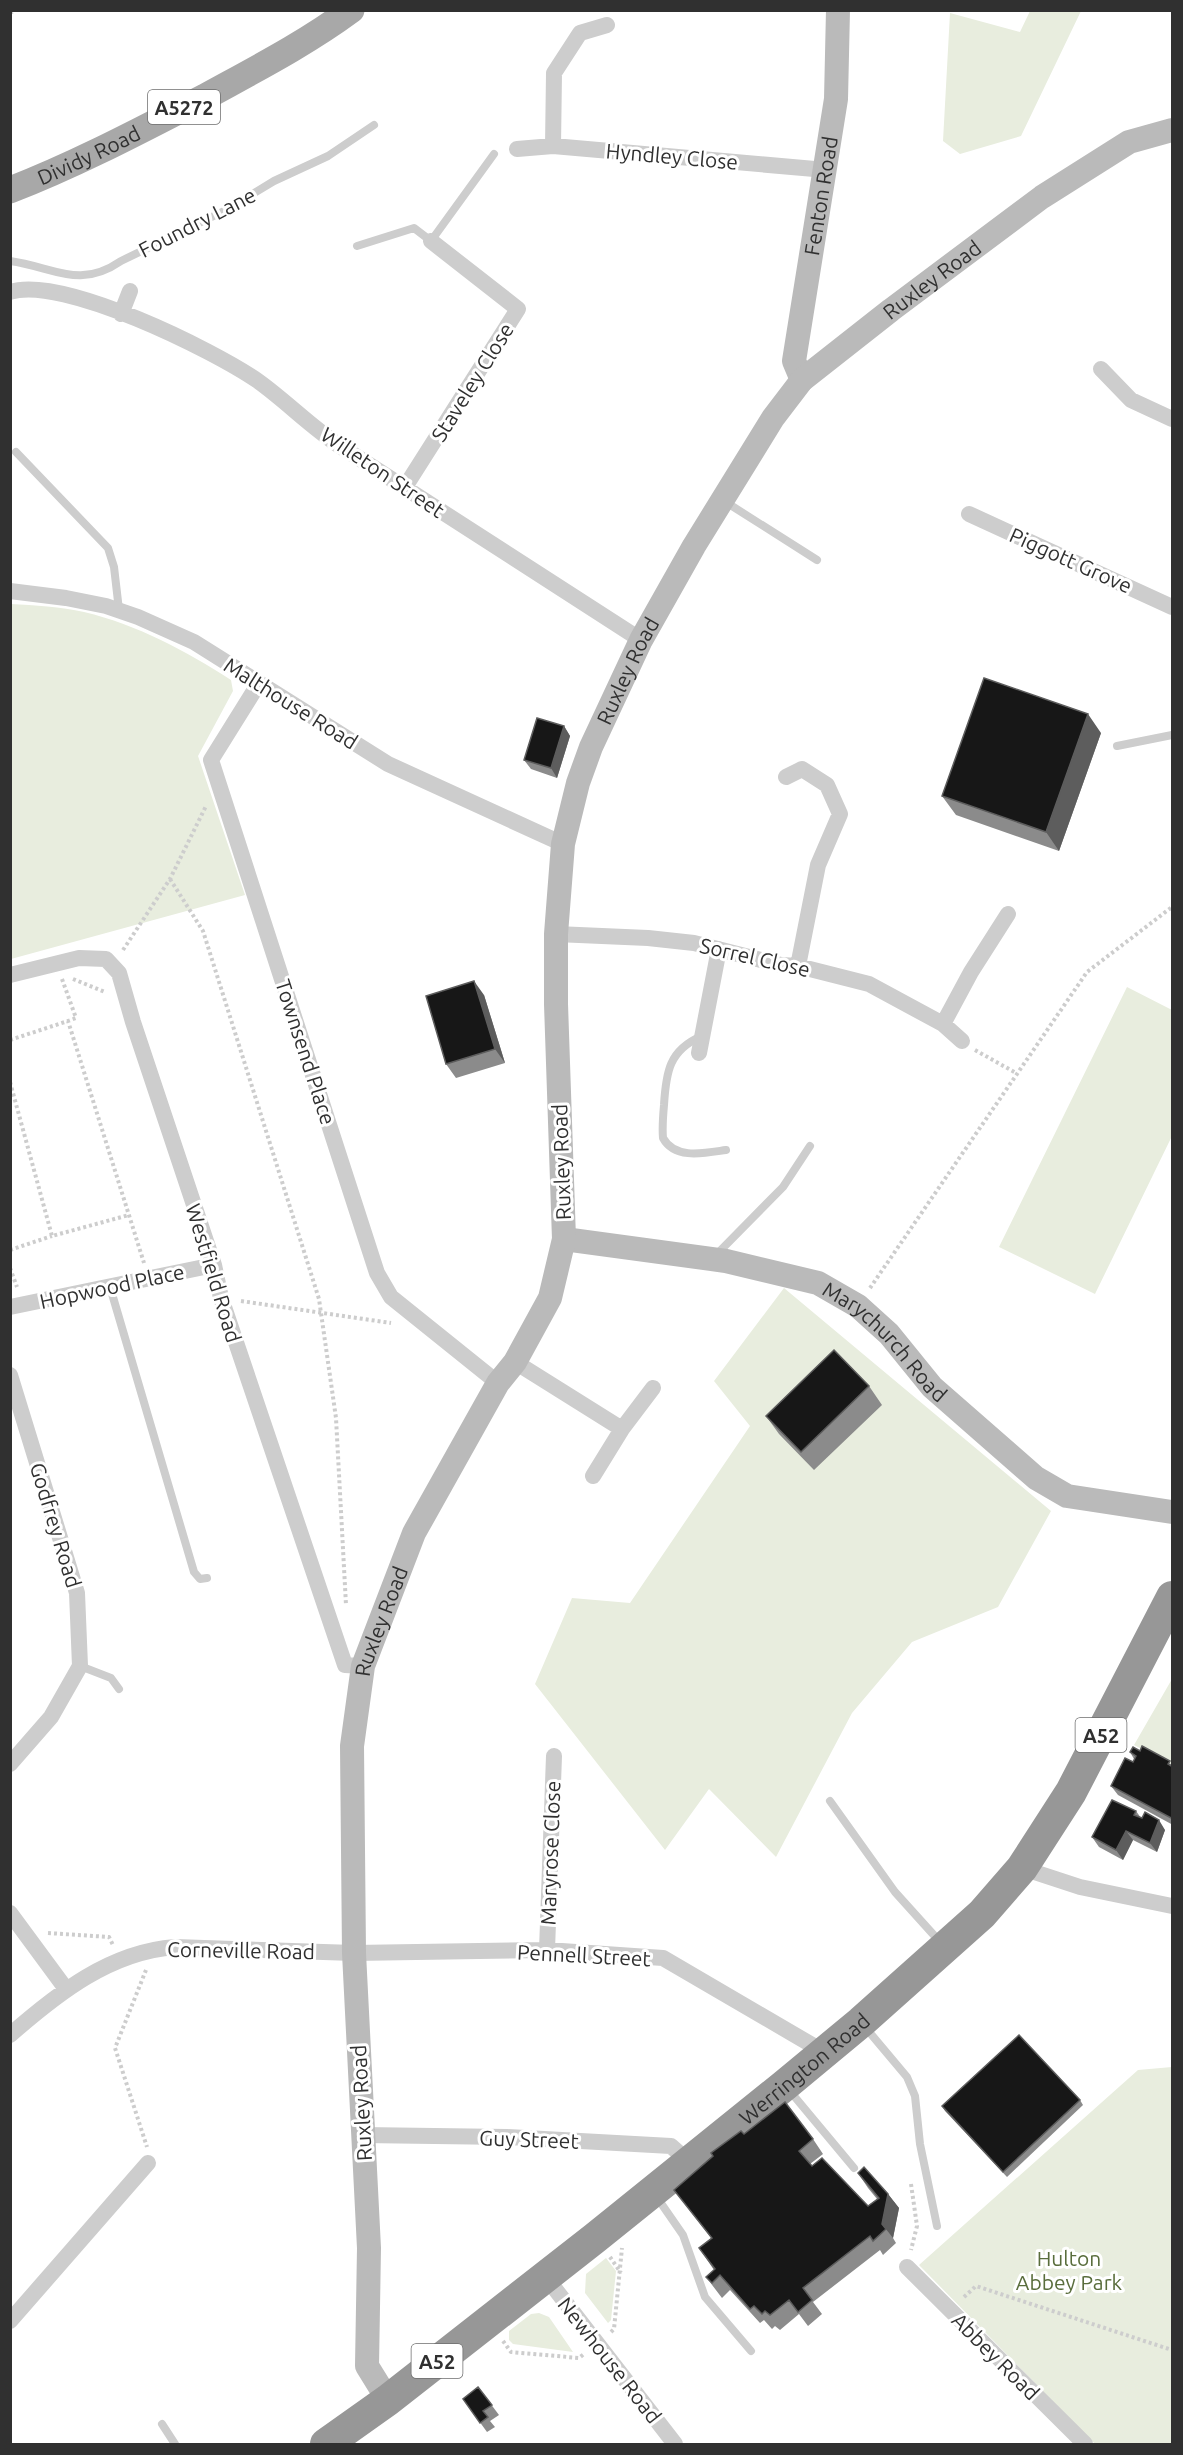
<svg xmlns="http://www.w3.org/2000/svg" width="1183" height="2455" font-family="Ubuntu,sans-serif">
  <rect width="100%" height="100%" fill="#fff"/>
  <path fill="#e8edde" d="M1030,11H1081L1021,136L960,154L943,141L950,13L1020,32Z
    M11,604C34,605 61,607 84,612C138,625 186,651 231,680L233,691L198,756L245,895L11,959Z
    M1127,987L1172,1010V1136L1095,1294L999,1247Z
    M784,1288L1051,1511L998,1607L912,1642L852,1713L776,1857L709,1789L665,1850L535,1684L572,1598L630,1603L750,1426L714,1381Z
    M1172,1679V1765L1134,1745Z
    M1172,2067V2444H1095L919,2265L1138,2070Z
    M606,2258L616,2271L611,2320L608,2323L585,2293L586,2274Z
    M539,2313L549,2317L573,2352L513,2344L509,2340V2331L531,2314Z"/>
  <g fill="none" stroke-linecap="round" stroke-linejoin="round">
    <path stroke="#cdcdcd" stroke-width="4" stroke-dasharray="3 3" stroke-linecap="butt" d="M10,13L16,10
      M170,879L203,931L319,1299L336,1418L346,1605
      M123,950L170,879L206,806
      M62,979L76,1018L68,1021
      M73,979L105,992
      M10,1040L68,1021L144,1263
      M975,1050L1016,1073
      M10,1082L52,1236L129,1215
      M10,1250L52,1236
      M10,1268L17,1287
      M870,1288L1087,972L1172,907
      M241,1301L391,1323
      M48,1933L109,1937L113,1945
      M146,1970L115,2048L147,2147
      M911,2184L917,2226L911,2250
      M610,2257L621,2273
      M964,2297L976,2286L1172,2350
      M611,2332L614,2329L622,2248
      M503,2341L511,2352L579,2358L584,2354"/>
    <path stroke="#cdcdcd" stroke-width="8" d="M357,246L414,228L431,241L494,154
      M10,261C54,267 79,290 121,261L226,210L274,181L328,156L374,125
      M16,452L108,548L114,567L119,610
      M724,501L817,560
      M1117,746L1172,735
      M702,1036C669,1050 666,1072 664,1105C663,1116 662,1127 663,1138C675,1160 705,1153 726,1150
      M715,1256L783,1187L810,1146
      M110,1287L194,1572L200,1579L207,1578
      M80,1666L111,1678L119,1689
      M830,1801L895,1892L941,1943
      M865,2027L907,2077L915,2096L920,2144L937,2226
      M789,2090L854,2168
      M656,2196L683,2235L705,2297L751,2351
      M162,2424L175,2444"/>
    <path stroke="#cdcdcd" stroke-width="16" d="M553,146L554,73L580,33L607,25
      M517,149L553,146L826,170
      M10,292C62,275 213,350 258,381C286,401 311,427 340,446C441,510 541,575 641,640
      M121,314L130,291
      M1101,369L1131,400L1172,419
      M405,487L518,309L431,241
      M969,514L1172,607
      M10,591L66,598L106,606L138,617L194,642L388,764L563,844
      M259,683L211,760L377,1273L391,1297L498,1383
      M786,777L802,769L827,785L840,814L818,865L798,966
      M556,934L648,938L694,943L781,965L798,966L869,984L943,1024L971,972L1008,914
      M10,975L79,958L106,959L119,973L133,1022L214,1265L221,1298L345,1665L363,1666
      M943,1024L962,1041
      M699,1053L719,949
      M10,1307L214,1265
      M515,1362L622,1429
      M10,1375L77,1593L80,1666L51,1717L10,1764
      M593,1476L622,1429L653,1388
      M1022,1868L1080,1887L1172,1906
      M10,1913L66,1989
      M547,1950L554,1756
      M10,2035C58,1993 110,1952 175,1947L354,1953L547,1950L663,1958L824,2052
      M362,2135L507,2137L671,2146L689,2162
      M907,2267L1085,2444
      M545,2276L675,2444
      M10,2321L148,2163"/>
    <g stroke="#bababa" stroke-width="24">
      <path id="s1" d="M802,380L794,361L836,99L838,10"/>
      <path id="s2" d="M564,1239L726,1261L818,1283L858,1306L889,1334L932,1387L1036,1478L1067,1496L1172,1512"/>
      <path id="s3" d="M388,2400L367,2366L369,2248L354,1953L352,1746L363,1666L414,1533L498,1383L515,1362L550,1298L564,1239L556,1004V934L563,844L578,783L591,747L641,640L694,546L773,418L802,380L891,310L1042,197L1129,142L1172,130"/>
    </g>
    <path stroke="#a8a8a8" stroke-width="27" id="s4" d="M10,190C77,164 141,130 205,97C254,70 305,44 351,10"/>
    <path stroke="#979797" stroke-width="32" id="s5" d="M326,2444L388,2400L595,2238L785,2085L861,2022L982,1914L1022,1868L1071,1792L1172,1597"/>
  </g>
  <path fill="#8b8b8b" d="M564,726L570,736L557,778L531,769L524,760Z
    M1101,733L1059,851L956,815L942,796Z
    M484,995L505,1063L456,1078L446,1064Z
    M869,1386L882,1405L814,1470L779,1434L766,1416Z
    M1140,1751L1173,1765V1825L1118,1795L1111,1786L1133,1762L1134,1759L1130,1752Z
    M1136,1811L1141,1818L1165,1830L1157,1852L1133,1840L1123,1860L1099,1847L1092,1837Z
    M1080,2100L1083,2105L1007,2177L945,2111L942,2106Z
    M744,2134L813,2139L823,2154L810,2164L868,2206L877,2199L868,2188L858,2173L888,2194L899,2208L893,2238L896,2243L883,2255L880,2250L813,2302L822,2314L808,2326L799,2314L780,2330L775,2326L772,2329L764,2320L760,2323L730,2290L722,2298L706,2277L714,2270L699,2248L711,2238L674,2190Z
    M478,2387L499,2415L490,2421L495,2427L487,2432L463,2399Z"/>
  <path fill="#5d5d5d" d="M1088,714L1101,733L1059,851L1046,832Z
    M564,726L570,736L557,778L551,768Z
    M474,981L484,995L505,1063L495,1049Z
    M1159,1820L1165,1830L1157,1852L1150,1843Z
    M1126,1831L1133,1840L1123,1860L1116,1850Z
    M888,2194L899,2208L893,2238L882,2224Z"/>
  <path fill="#171717" stroke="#5d5d5d" stroke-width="1.5" d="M984,678L1088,714L1046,832L942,796Z
    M537,718L564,726L551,768L524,760Z
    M474,981L495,1049L446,1064L426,996Z
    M834,1350L869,1386L801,1452L766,1416Z
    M1142,1746L1170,1761L1168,1764L1173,1767V1819L1111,1786L1125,1758L1133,1762L1136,1756L1130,1752L1133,1747L1140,1751Z
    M1112,1800L1136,1811L1134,1815L1142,1818L1145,1812L1159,1820L1150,1843L1126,1831L1116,1850L1092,1837Z
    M1019,2035L1080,2100L1003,2172L942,2106Z
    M785,2102L813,2139L799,2151L812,2166L822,2158L868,2206L879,2198L858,2173L864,2167L888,2194L882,2224L886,2229L873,2241L870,2236L803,2288L812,2300L798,2312L789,2300L770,2315L765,2311L762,2314L754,2306L750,2309L720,2275L712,2283L706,2277L715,2269L699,2248L712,2238L674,2190L713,2156L711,2153L741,2131L744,2134Z
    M478,2387L492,2405L483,2411L488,2417L480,2423L463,2399Z"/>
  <g text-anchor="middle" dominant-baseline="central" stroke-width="6" stroke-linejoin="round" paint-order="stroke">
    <g fill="#fff" stroke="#6e6e6e" stroke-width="1.5">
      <rect x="148" y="90" width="72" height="34" rx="4.5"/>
      <rect x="1075.5" y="1718" width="51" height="34" rx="4.5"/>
      <rect x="411.5" y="2344" width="51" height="34" rx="4.5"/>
    </g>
    <g font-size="20" font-weight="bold" fill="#303030">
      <text x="184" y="107">A5272</text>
      <text x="1101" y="1735">A52</text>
      <text x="437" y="2361">A52</text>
    </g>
    <g font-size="21" fill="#303030" stroke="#fff">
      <text stroke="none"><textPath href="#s4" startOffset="86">Dividy Road</textPath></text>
      <text transform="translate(672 156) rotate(5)">Hyndley Close</text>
      <text stroke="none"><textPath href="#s1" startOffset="188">Fenton Road</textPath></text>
      <text transform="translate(197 222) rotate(-27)">Foundry Lane</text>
      <text stroke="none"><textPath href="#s3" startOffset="2301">Ruxley Road</textPath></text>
      <text transform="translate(472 382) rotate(-58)">Staveley Close</text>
      <text transform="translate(383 472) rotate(34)">Willeton Street</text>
      <text transform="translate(1071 560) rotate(24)">Piggott Grove</text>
      <text stroke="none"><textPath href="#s3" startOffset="1797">Ruxley Road</textPath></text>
      <text transform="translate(291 703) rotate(32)">Malthouse Road</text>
      <text transform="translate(755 957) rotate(13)">Sorrel Close</text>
      <text transform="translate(306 1052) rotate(72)">Townsend Place</text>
      <text transform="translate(561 1162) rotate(-92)">Ruxley Road</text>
      <text transform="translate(214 1273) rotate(73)">Westfield Road</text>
      <text transform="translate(112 1286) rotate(-12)">Hopwood Place</text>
      <text stroke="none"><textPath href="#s2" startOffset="348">Marychurch Road</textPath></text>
      <text transform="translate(56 1525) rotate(73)">Godfrey Road</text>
      <text stroke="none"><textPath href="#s3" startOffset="789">Ruxley Road</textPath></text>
      <text transform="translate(550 1853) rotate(-88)">Maryrose Close</text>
      <text transform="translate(241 1950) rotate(1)">Corneville Road</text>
      <text transform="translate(584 1955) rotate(3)">Pennell Street</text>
      <text stroke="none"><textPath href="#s5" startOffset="608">Werrington Road</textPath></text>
      <text transform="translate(361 2103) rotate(-93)">Ruxley Road</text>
      <text transform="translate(529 2139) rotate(2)">Guy Street</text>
      <text transform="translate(996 2356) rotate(45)">Abbey Road</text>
      <text transform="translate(610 2360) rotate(52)">Newhouse Road</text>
    </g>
    <g font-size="21" fill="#596d3c" stroke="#fff">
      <text x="1069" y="2258">Hulton<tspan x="1069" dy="24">Abbey Park</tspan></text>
    </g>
  </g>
  <rect width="1183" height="2455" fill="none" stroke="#303030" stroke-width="24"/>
</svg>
